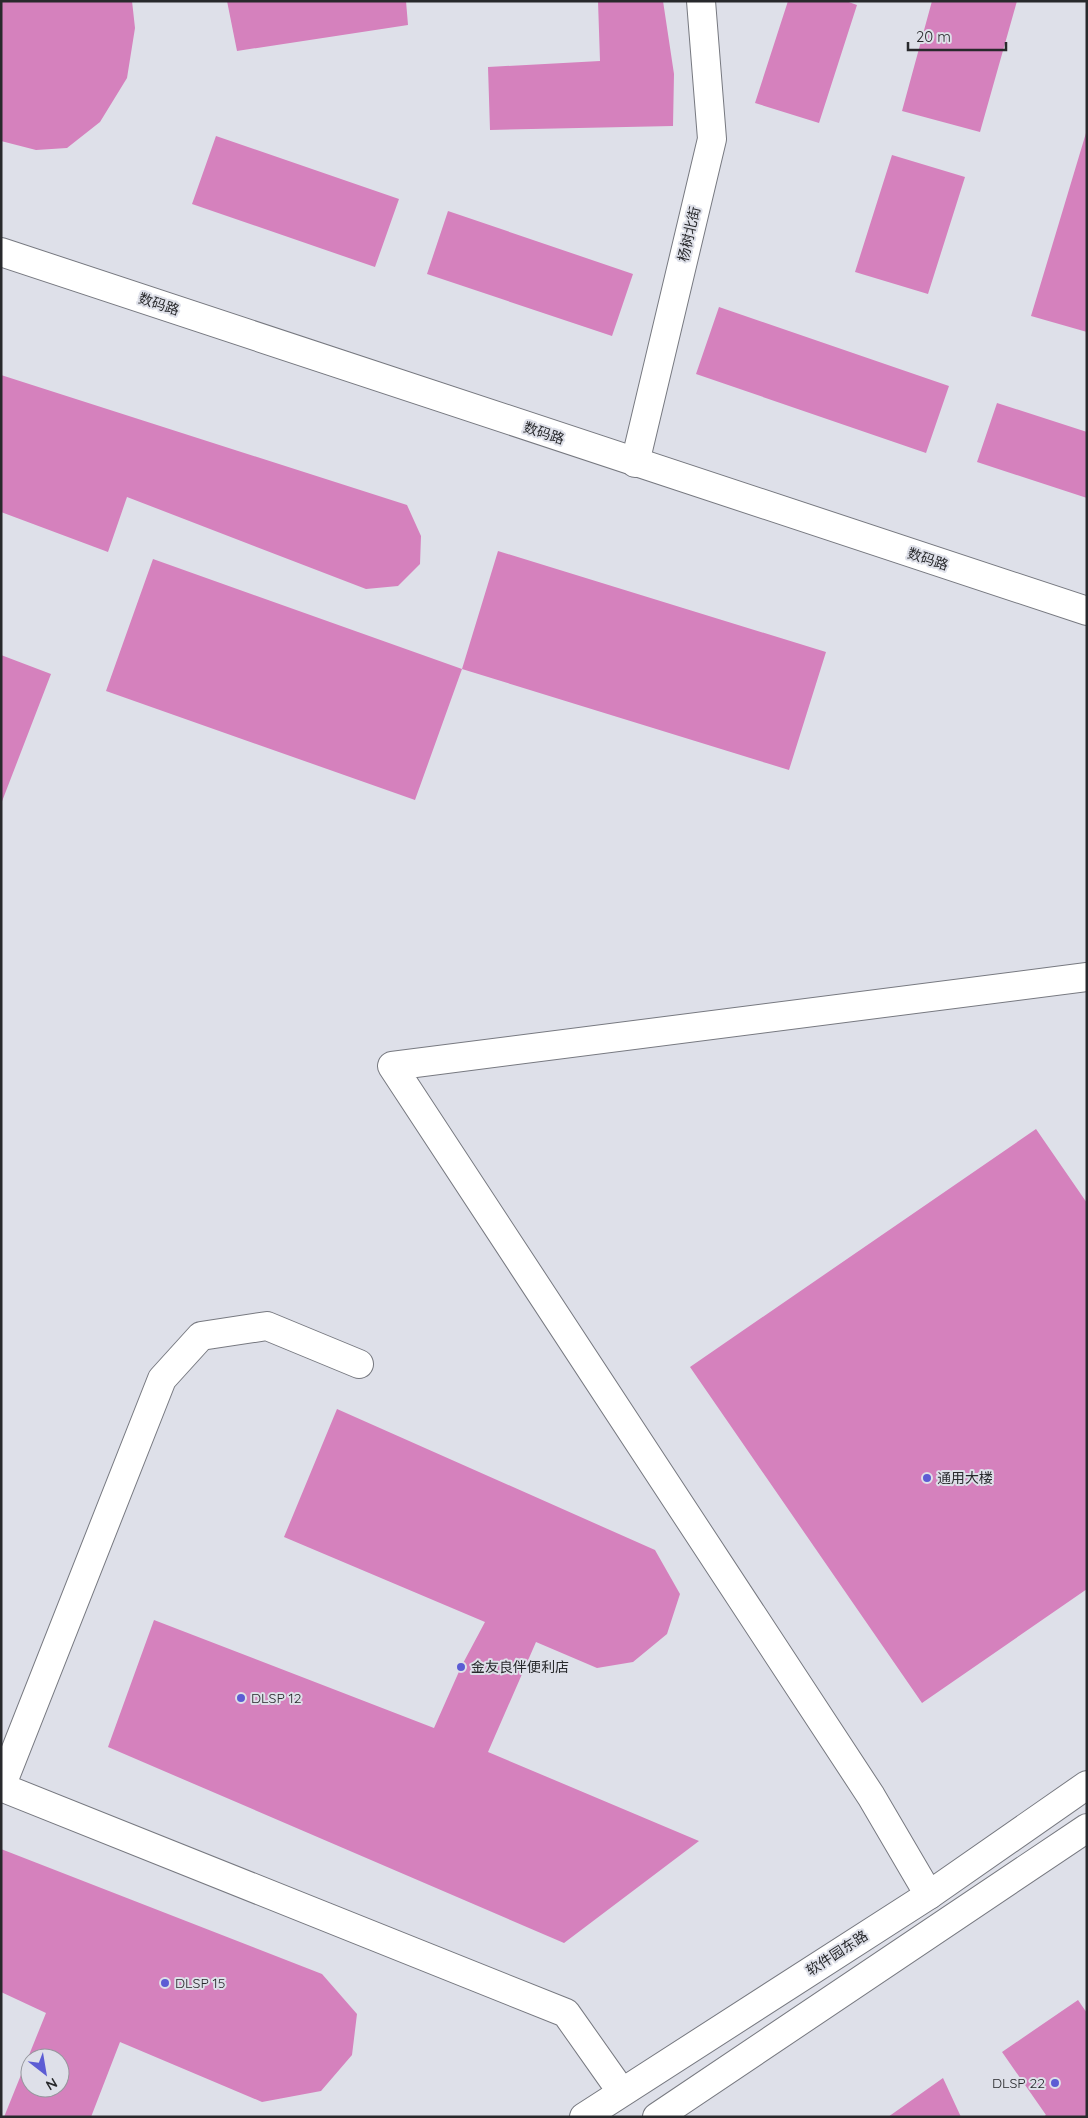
<svg xmlns="http://www.w3.org/2000/svg" width="1088" height="2118" font-family="Quicksand,'Noto Sans SC',sans-serif">
  <rect width="100%" height="100%" fill="#dee0e9"/>
  <path fill="#d581bd" fill-rule="evenodd" d="M1,1H132L135,28L127,78L100,122L67,148L36,150L1,141Z
    M227,1H406L408,25L237,51Z
    M598,1H663L674,74L673,126L490,130L488,67L600,61Z
    M788,1H846L857,5L819,123L755,103Z
    M932,1H1017L980,132L902,111Z
    M1086,133H1087V332L1031,316Z
    M216,136L399,199L375,267L192,204Z
    M892,155L965,177L928,294L855,272Z
    M448,211L633,274L612,336L427,274Z
    M719,307L949,386L926,453L696,374Z
    M1,375L407,505L421,536L420,564L398,586L366,589L127,497L108,552L1,512Z
    M997,403L1087,432V498L977,462Z
    M498,551L826,652L789,770L462,669L415,800L106,691L153,559L462,669Z
    M1,655L51,674L1,804Z
    M1036,1129L1087,1203V1589L922,1703L690,1367Z
    M337,1409L655,1550L680,1594L667,1634L633,1662L597,1668L536,1642L488,1752L699,1841L564,1943L108,1747L154,1620L434,1728L461,1667L485,1622L284,1537Z
    M1,1849L322,1974L357,2014L352,2055L321,2091L262,2102L120,2042L91,2117H4L46,2013L1,1992ZM30,2058H60V2088H30Z
    M1078,2000L1087,2013V2117H1043L1046,2115L1002,2052Z
    M943,2078L961,2117H888Z"/>
  <g fill="none" stroke-linecap="round" stroke-linejoin="round">
    <defs>
      <path id="minor" d="M635,463L712,139L701,1
        M1,1787L566,2013L621,2091
        M1,1787L162,1379L201,1336L267,1326L359,1364
        M929,1895L871,1796L392,1066L1087,977"/>
      <path id="major" d="M1,252L1087,611
        M584,2117L929,1895L1087,1785
        M657,2117L1087,1828"/>
    </defs>
    <use href="#minor" stroke="#777980" stroke-width="30"/>
    <use href="#major" stroke="#777980" stroke-width="30"/>
    <use href="#minor" stroke="#fff" stroke-width="28"/>
    <use href="#major" stroke="#fff" stroke-width="28"/>
  </g>
  <g fill="#5c5cd4" stroke="#dee0e9" stroke-width="2">
    <circle cx="927" cy="1478" r="5"/>
    <circle cx="461" cy="1667" r="5"/>
    <circle cx="241" cy="1698" r="5"/>
    <circle cx="165" cy="1983" r="5"/>
    <circle cx="1055" cy="2083" r="5"/>
  </g>
  <g text-anchor="middle" dominant-baseline="central" stroke-width="4" stroke-linejoin="round" paint-order="stroke">
    <g font-size="14" fill="#28292c" stroke="#dee0e9">
      <text transform="translate(689 234) rotate(-77)">杨树北街</text>
      <text transform="translate(159 304) rotate(18)">数码路</text>
      <text transform="translate(544 433) rotate(18)">数码路</text>
      <text transform="translate(928 559) rotate(18)">数码路</text>
      <text transform="translate(837 1953) rotate(-33)">软件园东路</text>
    </g>
    <g font-size="14" fill="#28292c" stroke="#dee0e9" text-anchor="start">
      <text x="937" y="1478">通用大楼</text>
      <text x="471" y="1667">金友良伴便利店</text>
      <text x="251" y="1698">DLSP 12</text>
      <text x="175" y="1983">DLSP 15</text>
      <text x="1045" y="2083" text-anchor="end">DLSP 22</text>
    </g>
  </g>
  <rect width="1088" height="2118" fill="none" stroke="#28292c" stroke-width="5"/>
  <g transform="translate(45 2073) rotate(149)"><circle r="24" fill="#dee0e9" stroke="#95979d"/>
  <path d="M0-4L9 19L0 12L-9 19Z" fill="#5c5cd4"/>
  <text y="-8" font-size="14" font-weight="bold" text-anchor="middle" fill="#28292c">N</text>
  </g>
  <path d="M908 42v8h98v-8" fill="none" stroke="#28292c" stroke-width="2.5"/>
  <text x="916" y="42" font-size="15" fill="#28292c" stroke="#dee0e9" stroke-width="4" paint-order="stroke">20 m</text>
</svg>
